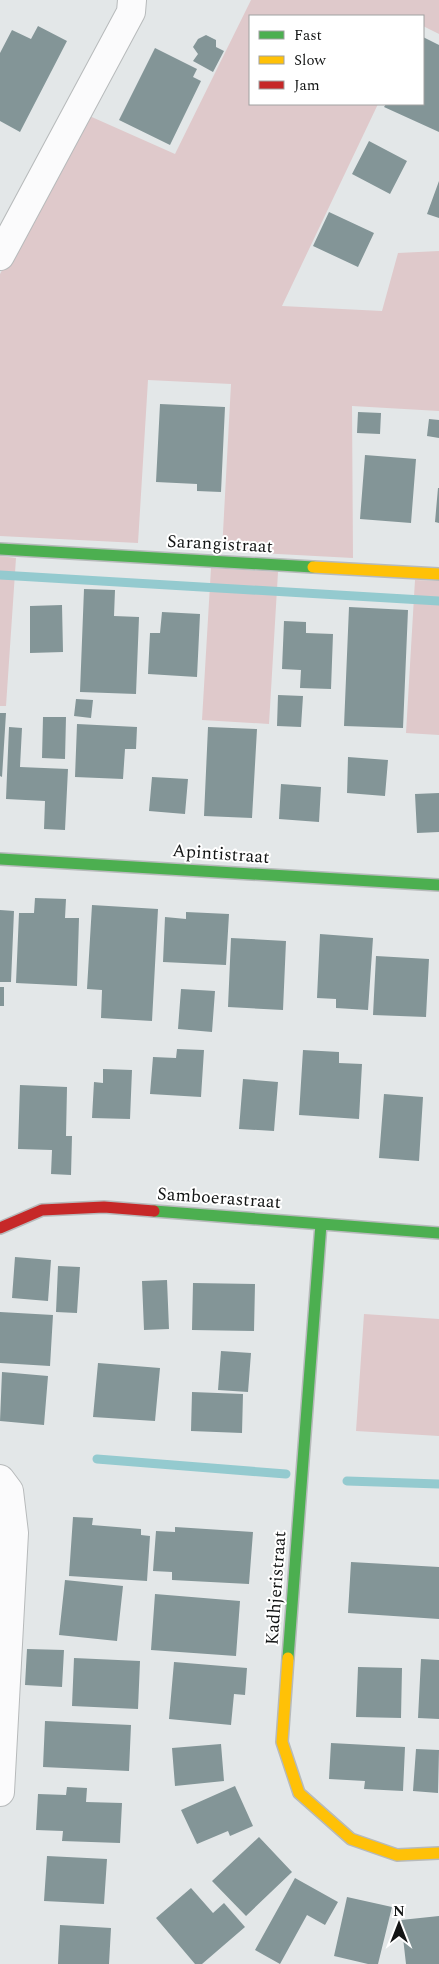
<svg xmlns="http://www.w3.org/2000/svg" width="439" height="1964" font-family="Spectral,serif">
  <rect width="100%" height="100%" fill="#e3e7e8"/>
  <path fill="#dfc9cb" d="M251,0H439V34L423,26V16H250V104H378L282,306L382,311L398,253L439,251V411L352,406L353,558L222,551L231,384L148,380L138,543L0,536V274L85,114L175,154Z
    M0,556L16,558L6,706H0Z
    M211,568L278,572L269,724L202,720Z
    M415,580L439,581V735L406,733Z
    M364,1314L439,1319V1436L356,1431Z"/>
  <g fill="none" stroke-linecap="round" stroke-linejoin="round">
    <path stroke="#94cacf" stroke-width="9" d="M0,575L439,601
      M97,1459L286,1474
      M347,1481L439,1484"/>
  </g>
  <path fill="#839597" d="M38,26L67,41L20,132L0,121V53L12,30L31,39Z
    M206,35L216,40V47L224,51L213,72L193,61L198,54L193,47L198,39Z
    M423,37L439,45V132L384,107L386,104H423Z
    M155,48L197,69L193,77L201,81L170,145L119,120Z
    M369,141L407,161L390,194L352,174Z
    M439,181V218L427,214Z
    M329,212L374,233L358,267L313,246Z
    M160,404L225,407L221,492L197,491V484L156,482Z
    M358,412L381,413L380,434L357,433Z
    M429,419L439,420V438L427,436Z
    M365,455L416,459L411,523L360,519Z
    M438,488H439V523L435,522Z
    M84,589L115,590L114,616L139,617L136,694L80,692Z
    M62,605L63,652L30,653V606Z
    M349,607L408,610L403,728L344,726Z
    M162,612L200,614L197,677L148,674L150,633H160Z
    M284,621L306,622V633L333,634L331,689L300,688L301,670L282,669Z
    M278,695L303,696L301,727L277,726Z
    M76,699L93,700L91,718L74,716Z
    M0,713H6L2,777L0,776Z
    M43,717H66L65,759L42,758Z
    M77,724L137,727L136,749H125L123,779L75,777Z
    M9,727L22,728L20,767L68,769L65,830L44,829L45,801L6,799Z
    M208,727L257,729L252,818L204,816Z
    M348,757L388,760L385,796L347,793Z
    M152,777L188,779L185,814L149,811Z
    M281,784L321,787L319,822L279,819Z
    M439,793V832L417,833L415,794Z
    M35,898L66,899L65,918H79L77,986L16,983L19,913H34Z
    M92,905L158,909L152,1021L101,1018L102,990L87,989Z
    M0,910L14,911L11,982H0Z
    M186,912L229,914L226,965L163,962L165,917L186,919Z
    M320,934L373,938L368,1010L336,1008V999L317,998Z
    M231,938L286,941L283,1010L228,1007Z
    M376,956L429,959L426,1017L373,1015Z
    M0,987H4V1006H0Z
    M181,989L215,991L212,1032L178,1029Z
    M177,1049L204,1050L201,1097L150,1094L153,1057L176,1058Z
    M303,1050L339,1052V1063L362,1064L359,1119L299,1115Z
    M103,1069L132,1070L130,1119L92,1118L94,1082L103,1083Z
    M243,1079L278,1082L274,1131L239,1129Z
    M20,1085L67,1087L66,1136H72L71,1175L51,1174L52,1150L18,1149Z
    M384,1094L423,1097L419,1161L379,1158Z
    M15,1257L51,1260L48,1301L12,1298Z
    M58,1266L80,1267L77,1313L56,1312Z
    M167,1280L169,1329L144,1330L142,1281Z
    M193,1283L255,1284L254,1331L192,1330Z
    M0,1312L53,1315L50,1366L0,1363Z
    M221,1351L251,1353L248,1392L218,1390Z
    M98,1363L160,1368L155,1421L93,1417Z
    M2,1372L48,1376L44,1425L0,1421Z
    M192,1392L243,1394L242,1433L191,1431Z
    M73,1517L93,1518L92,1525L141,1529V1535L150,1536L147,1581L69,1576Z
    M175,1527L253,1532L249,1584L172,1580V1572L153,1571L156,1531L175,1532Z
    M351,1562L439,1567V1619L348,1613Z
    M65,1580L123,1586L117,1641L59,1635Z
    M155,1594L240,1601L236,1656L151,1650Z
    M27,1649L64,1650L62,1687L25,1685Z
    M74,1658L140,1661L138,1709L72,1706Z
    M421,1659L439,1660V1719L418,1718Z
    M174,1662L247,1668L245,1695L234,1694L231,1725L169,1719Z
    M358,1667L402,1668L401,1718L356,1717Z
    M45,1721L131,1725L129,1771L43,1767Z
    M331,1743L405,1747L403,1791L364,1789L365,1781L329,1779Z
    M221,1744L224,1781L175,1786L172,1748Z
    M416,1749L439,1750L438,1793L413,1791Z
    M235,1786L253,1826L230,1836L228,1831L197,1844L181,1810Z
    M67,1787L87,1788L86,1802L122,1803L120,1843L62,1841L63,1831L36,1830L38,1794L66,1795Z
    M259,1837L292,1872L246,1916L212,1881Z
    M47,1856L107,1859L104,1904L44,1901Z
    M295,1878L338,1902L325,1925L307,1915L280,1964L255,1950Z
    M191,1888L213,1913L224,1903L245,1927L202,1964H195L156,1918Z
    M347,1897L392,1907L378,1964H368L334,1956Z
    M439,1916V1964H406L401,1920Z
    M60,1925L111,1928L109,1964H58Z"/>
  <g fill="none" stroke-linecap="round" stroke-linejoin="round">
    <defs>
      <path id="street" d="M0,256L131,12L132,0
        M0,1479L9,1491L14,1533L0,1792"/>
      <path id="fast" d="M0,549L313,567
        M0,859L439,885
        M154,1211L439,1233
        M288,1658L321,1224"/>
      <path id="slow" d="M313,567L439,574
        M288,1658L282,1742L299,1793L351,1839L397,1855L439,1853"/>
      <path id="jam" d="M0,1228L42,1210L104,1207L154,1211"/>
    </defs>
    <use href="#street" stroke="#b7babb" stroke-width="30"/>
    <use href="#fast" stroke="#b7babb" stroke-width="14"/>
    <use href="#slow" stroke="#b7babb" stroke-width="14"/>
    <use href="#jam" stroke="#b7babb" stroke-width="14"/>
    <use href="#street" stroke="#fbfbfc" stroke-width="28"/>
    <use href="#fast" stroke="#4caf50" stroke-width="11"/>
    <use href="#slow" stroke="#ffc107" stroke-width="11"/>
    <use href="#jam" stroke="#c62828" stroke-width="11"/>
  </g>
  <g text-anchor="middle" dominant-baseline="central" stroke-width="4" stroke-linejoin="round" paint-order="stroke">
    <g font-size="18" fill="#121414" stroke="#fff">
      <text transform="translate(220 544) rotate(3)">Sarangistraat</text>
      <text transform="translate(221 854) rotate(4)">Apintistraat</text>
      <text transform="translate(219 1198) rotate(4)">Samboerastraat</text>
      <text transform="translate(276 1588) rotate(-86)">Kadhjeristraat</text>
    </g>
  </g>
  <rect x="249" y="15" width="175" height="90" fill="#ffffff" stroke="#a0a1a1"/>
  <rect x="259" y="31" width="25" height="8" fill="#4caf50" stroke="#a0a1a1"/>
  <text x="294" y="40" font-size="15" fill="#121414">Fast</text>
  <rect x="259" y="56" width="25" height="8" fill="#ffc107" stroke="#a0a1a1"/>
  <text x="294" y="65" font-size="15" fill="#121414">Slow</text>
  <rect x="259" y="81" width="25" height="8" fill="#c62828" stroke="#a0a1a1"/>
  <text x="294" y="90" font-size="15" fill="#121414">Jam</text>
  <g transform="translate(399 1924)" stroke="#ffffff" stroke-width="4" paint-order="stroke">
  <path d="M0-4L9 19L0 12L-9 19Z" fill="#121414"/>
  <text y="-8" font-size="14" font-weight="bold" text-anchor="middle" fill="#121414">N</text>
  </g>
</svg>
